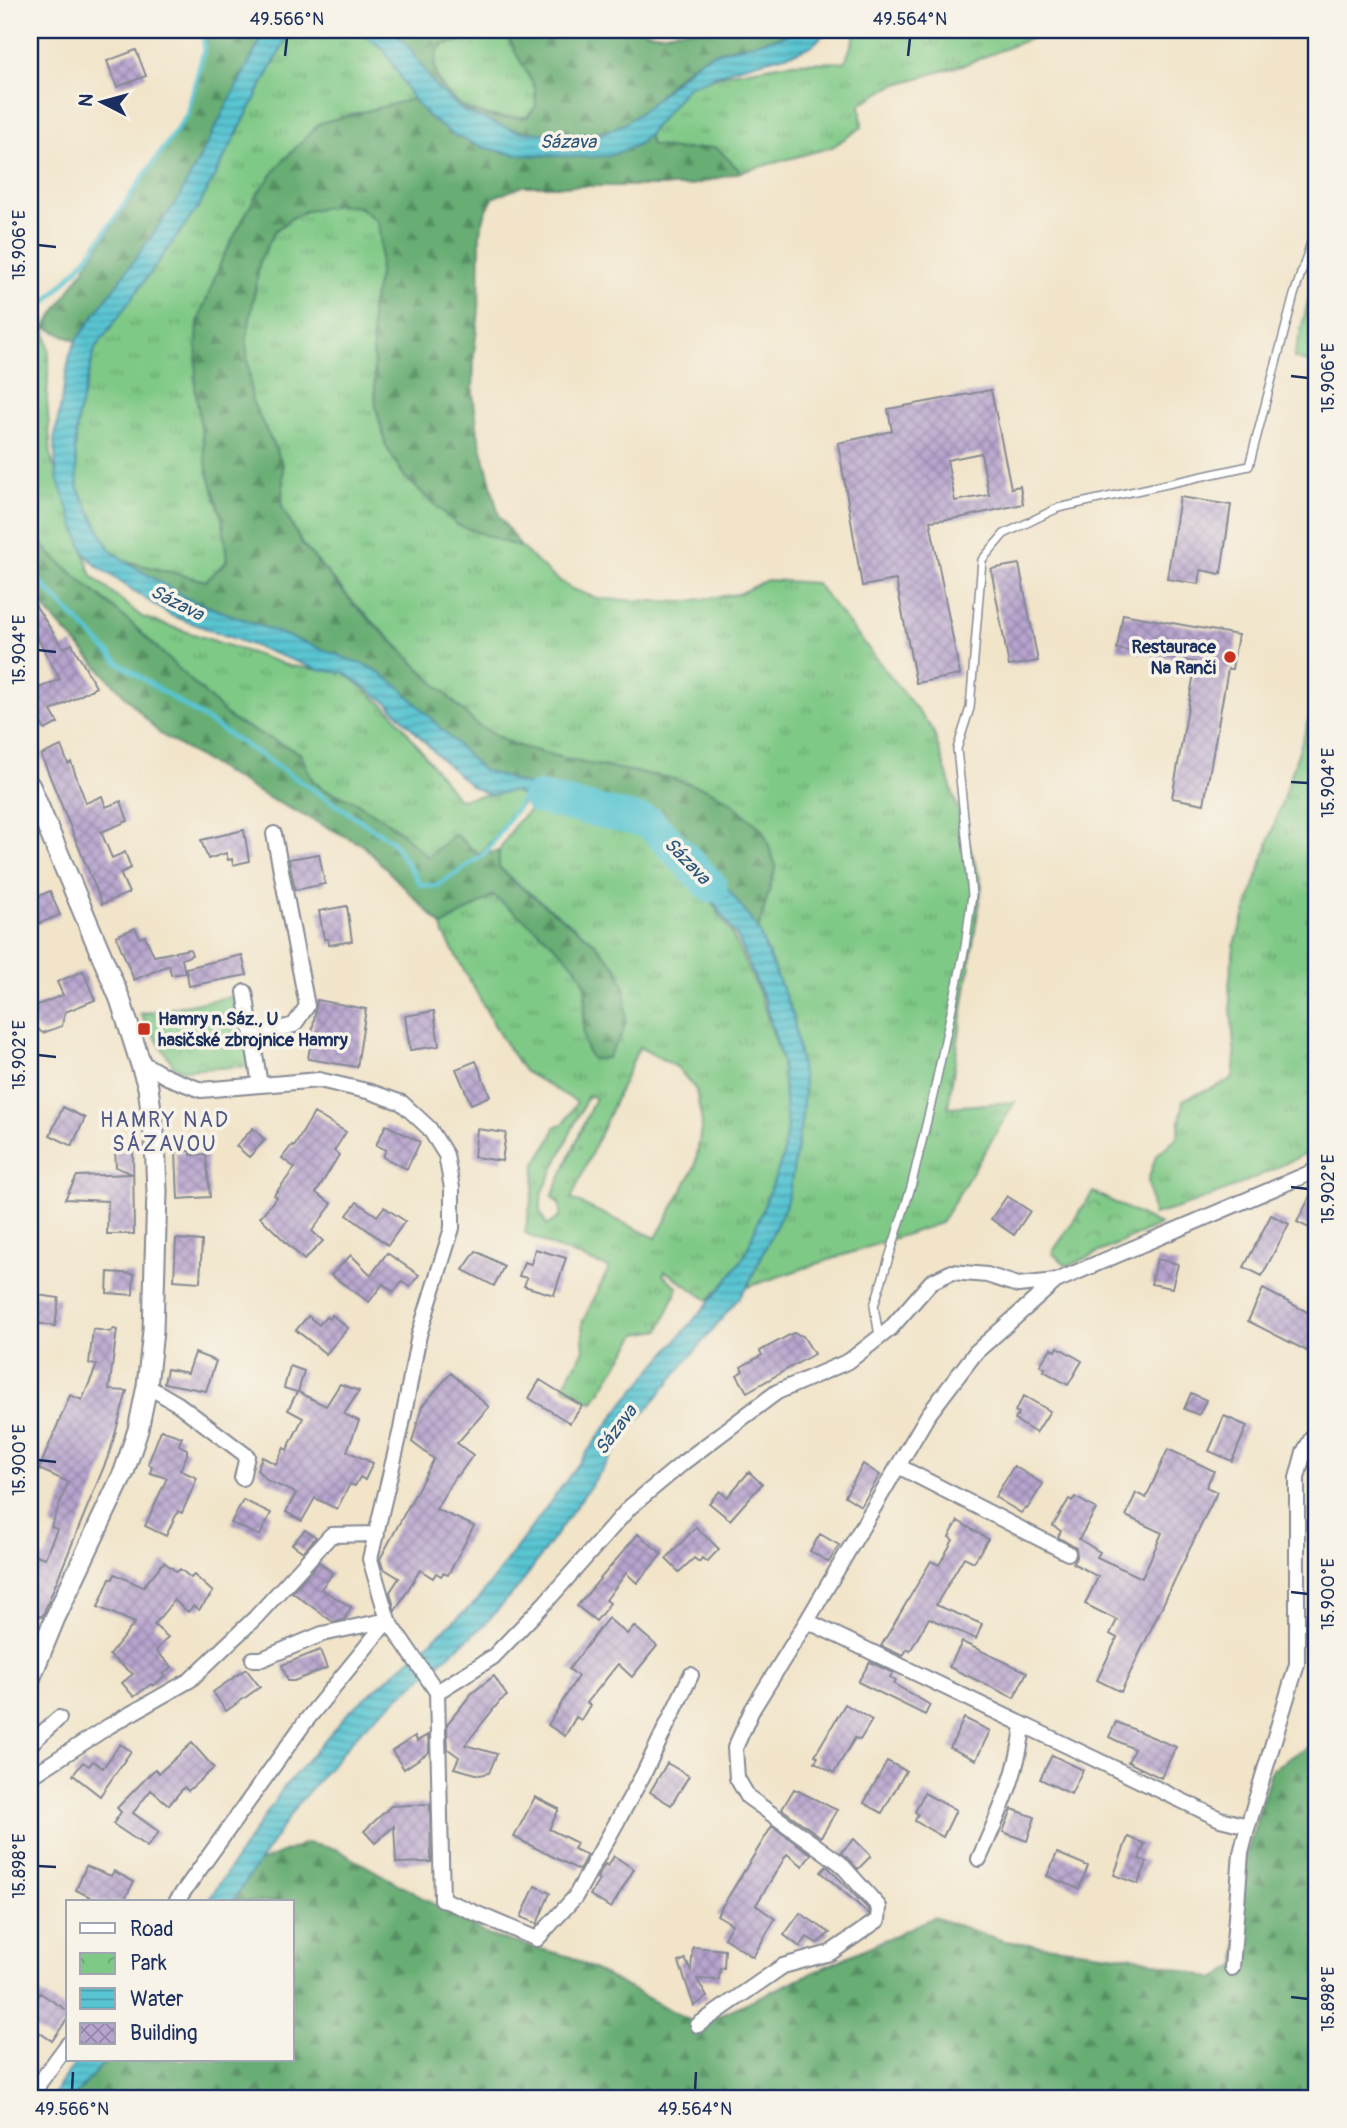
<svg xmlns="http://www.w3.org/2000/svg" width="1347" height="2128" font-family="Pangolin,sans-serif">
  <defs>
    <pattern id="grass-tufts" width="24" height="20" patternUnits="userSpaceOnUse" patternTransform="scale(1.75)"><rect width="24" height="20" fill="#7fc986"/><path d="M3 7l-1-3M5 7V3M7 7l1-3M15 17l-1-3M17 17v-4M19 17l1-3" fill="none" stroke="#67a471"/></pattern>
    <pattern id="forest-firs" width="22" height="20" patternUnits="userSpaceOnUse" patternTransform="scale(1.75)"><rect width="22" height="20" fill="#67ad73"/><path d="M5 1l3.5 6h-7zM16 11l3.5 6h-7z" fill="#548d62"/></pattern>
    <pattern id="park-crowns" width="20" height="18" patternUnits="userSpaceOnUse" patternTransform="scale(1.75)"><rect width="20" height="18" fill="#7fc986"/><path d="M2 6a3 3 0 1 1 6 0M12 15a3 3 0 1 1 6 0" fill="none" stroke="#67a471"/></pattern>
    <pattern id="water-rules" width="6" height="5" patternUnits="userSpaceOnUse" patternTransform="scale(1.75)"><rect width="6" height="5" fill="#59c5d2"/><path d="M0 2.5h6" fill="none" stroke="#49a0ae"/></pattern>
    <pattern id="building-cross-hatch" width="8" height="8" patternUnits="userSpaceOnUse" patternTransform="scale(1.75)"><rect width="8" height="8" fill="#b7a4cd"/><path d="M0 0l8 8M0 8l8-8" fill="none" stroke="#9486aa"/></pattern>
  </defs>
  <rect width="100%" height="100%" fill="#f7f3e8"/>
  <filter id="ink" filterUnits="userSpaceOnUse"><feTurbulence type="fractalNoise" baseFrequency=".0143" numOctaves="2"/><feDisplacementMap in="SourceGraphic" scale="14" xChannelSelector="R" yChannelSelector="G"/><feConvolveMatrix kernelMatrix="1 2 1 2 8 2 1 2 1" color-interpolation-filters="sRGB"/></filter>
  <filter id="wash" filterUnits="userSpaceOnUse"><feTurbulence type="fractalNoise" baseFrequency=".00686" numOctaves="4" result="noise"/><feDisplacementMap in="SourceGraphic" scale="28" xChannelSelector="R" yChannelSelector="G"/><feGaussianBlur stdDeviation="1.57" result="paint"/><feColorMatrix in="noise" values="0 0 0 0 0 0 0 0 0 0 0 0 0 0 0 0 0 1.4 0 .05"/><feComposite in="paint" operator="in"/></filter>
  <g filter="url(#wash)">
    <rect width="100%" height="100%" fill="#f1e4c9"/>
    <path fill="url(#grass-tufts)" stroke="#4d7c72" stroke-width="2" fill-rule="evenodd" d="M291,30H355L383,48L413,99L320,123L281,163L207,469L223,522L227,561L206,581L125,561L110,550L78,488L75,449L78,416L95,349L199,206Z
      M477,30H508L510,42L536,88V107L527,117C491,119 448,113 436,72C433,64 433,53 441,46C446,42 468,35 476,32Z
      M857,30H1052L966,64L894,85L860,104L862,127L832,147L741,172L716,147L679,150L651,145L648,135L687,87L726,74L790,63L845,62Z
      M338,205L359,207L378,222L381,247L379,276L371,308L376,407L386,446L405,477L457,525L522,548L550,574L572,589L599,599L681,602L738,594L767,580L816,583L933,730L982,885L948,1107L1015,1102L941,1223L747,1287L785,1207L802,1117L804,1087L793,1015L758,930L776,866L707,789L669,778L578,762L514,745L478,726L353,602L302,544L282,507L283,465L252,401L246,343L260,260L275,231L293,217L306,211Z
      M40,322L45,327L49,350L47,400L51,457L92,576L142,617L290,666L345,673L392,712L458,799L513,791L527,798L479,855L455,834L428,857L388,822L354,801L323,789L313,781L300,753L232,720L131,623L50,554L30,530V336L34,326Z
      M1317,696V1148C1264,1174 1210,1201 1153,1215L1148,1180L1156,1156L1178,1136L1183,1100C1199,1091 1218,1089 1233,1077L1235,1057L1229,986L1234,947Z
      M554,807L595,809L643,821L670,838L732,934L759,992L782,1061L787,1127L783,1157L745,1255L726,1282L708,1300L665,1271L663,1275L678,1287L660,1330L637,1334L593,1403L563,1386L584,1350L582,1323L609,1268L554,1247L525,1233L534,1187L535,1165L552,1137L555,1127L564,1123L577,1102L524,1071L500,1035L444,934L442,926L493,896C520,916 572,950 585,982C588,992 583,1010 583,1020L617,968L595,943L514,881L499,867V851L516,823L531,809ZM639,1047L677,1067L696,1090L702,1123L695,1167L656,1238L571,1199ZM588,1095L595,1098L552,1197L560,1205V1217L547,1225L540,1211L542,1194Z"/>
    <path fill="url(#forest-firs)" stroke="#416e68" stroke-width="2" d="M209,30H266L179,198L76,341L45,327L187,115Z
      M393,30H477L467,40L441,45C419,82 460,112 493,117C504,119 516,118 527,117L536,106L535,88L510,42L508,30H643C653,35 668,34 679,30H795C766,46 728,43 699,60C672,76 654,107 626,123C603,136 579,135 554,134C508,132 465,121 434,85C419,68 409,47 393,30Z
      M413,99L429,117L454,135L482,147L517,155L593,157L637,145L648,135L651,145L679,150L716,147L741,172L688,186H523L494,197L486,211L480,232L479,311L474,353L473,394L478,433L499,516L522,548L457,525L405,477L386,446L376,407L371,308L379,276L381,247L378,222L359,207L338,205L306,211L293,217L275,231L260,260L246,343L252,401L283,465L282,507L302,544L352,602L478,726L514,745L578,762L670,778L707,789L727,799L763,830L776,866L758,930L732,894L668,823L520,783L482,770L372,668L188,599L125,561L206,581L227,561L223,522L207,469L195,388L198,322L222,259L255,197L281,163L320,123Z
      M30,530L50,554L131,623L232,720L300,753L313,781L323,789L354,801L388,822L428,857L455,834L478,855L499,851V867L514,882L595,943L617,968L625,988L626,1022L621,1036L607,1058L592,1059C575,1036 589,1012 585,986C582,960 514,912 493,896L442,926L363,845L265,796L160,734L30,593Z
      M1317,1741V2098H73L106,2060H292V1902H232L257,1863L306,1843L336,1849L490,1936L571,1957L698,2025L934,1917L1004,1941L1136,1957L1215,1979L1237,1965L1241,1872L1272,1769Z"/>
    <path fill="url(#park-crowns)" stroke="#4d7c72" stroke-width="2" d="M234,996L251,1066L183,1070L173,1065L140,1014Z
      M1093,1192L1160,1225L1068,1266L1052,1253Z"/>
    <path fill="#7fc986" stroke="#4d7c72" stroke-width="2" d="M1317,266V365L1294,358Z"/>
    <path fill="url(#water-rules)" stroke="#3a7a98" stroke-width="2" d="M266,30H291L199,206L95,349L78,416L75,449L78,489L110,550L125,561L188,599L372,668L401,688L482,770L520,783L651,812L668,823L732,894L758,930L793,1015L804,1087L802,1117L790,1189L785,1207L747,1287L738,1299L633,1426L521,1584L483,1626L364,1727L297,1805L232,1902H207L284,1787L348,1713L477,1601L625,1401L726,1282L745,1255L783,1157L787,1127L782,1061L764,999L737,937L670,838L643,820L595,809L546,808L524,803L527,798L513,791L490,795L471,786L441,759L389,704L345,673L319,670L170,615L97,566L85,554L57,478L54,441L70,354L76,341L179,198Z
      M355,30H393L408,46L435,86L464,112L519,132L589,135L605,132L626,123L646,108L698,61L712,54L784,36L795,30H828L813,45L797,52L736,68L687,87L648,135L637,145L609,156L593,157L517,155L482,147L454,135L429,117L413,99L383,48Z
      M78,2060H106L73,2098H52L60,2083Z"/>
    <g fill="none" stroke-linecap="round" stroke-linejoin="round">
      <path stroke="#59c5d2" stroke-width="5" d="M30,319L87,258L187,115L204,50L203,30
        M30,569L33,575L119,663L392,841L421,885L437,886L485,854L525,795"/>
      <path stroke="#59c5d2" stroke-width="33" d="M539,798L650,823L711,886"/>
    </g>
    <g id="blocks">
      <path fill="url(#building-cross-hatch)" fill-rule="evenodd" d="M136,50L146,76L117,87L107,61Z
        M991,390L1011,488L1020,486L1023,504L959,518L930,521L960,675L916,683L896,580L862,586L838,443L892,431L888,409ZM981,453L989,495L955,501L947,460Z
        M1180,497L1231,505L1221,574L1201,570L1199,584L1167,579Z
        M1019,564L1038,661L1009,666L991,569Z
        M30,597L63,648L72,644L96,687L51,711L58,723L45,730L38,718L30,722V692L60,679L30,625Z
        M1123,614L1238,635L1232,669H1228L1204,804L1172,798L1196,662L1117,649Z
        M61,746L68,764L71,762L86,803L102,796L106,807L121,801L128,821L101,832L112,858L125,852L131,868L120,873L129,893L102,904L41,755Z
        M244,830L249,861L233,865L232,859L228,860L226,853L208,859L201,840Z
        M319,854L325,884L295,890L289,859Z
        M50,891L60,915L35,925L30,913V900Z
        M347,906L352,941L329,945L328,939H324L319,911Z
        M135,928L140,938L145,936L154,956L190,949L192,955L182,959L185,973L171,975L169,965L134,980L116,936Z
        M242,955L247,975L189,986L186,968Z
        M83,971L95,1000L65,1012L62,1026L43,1033L40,1031L30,1022V1008L63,995L57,982Z
        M317,1000L366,1009L357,1067L308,1059Z
        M434,1011L439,1046L410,1050L405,1016Z
        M476,1061L490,1096L471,1104L456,1069Z
        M63,1107L85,1118L72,1146L50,1135Z
        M314,1113L346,1132L334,1151L339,1155L316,1193L332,1204L312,1231L323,1241L304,1260L260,1217L277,1197L274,1195L295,1168L282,1158L292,1145L294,1147Z
        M386,1125L420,1142L407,1169L383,1157L386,1150L376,1145Z
        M253,1128L265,1140L249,1157L236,1146Z
        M477,1129L506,1133L502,1161L474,1157Z
        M115,1150H133L134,1234H107L108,1201L65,1199L77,1176L132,1174L116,1167Z
        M191,1151V1155L206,1154L210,1197L178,1199L176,1152Z
        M1317,1183V1232L1297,1222Z
        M1007,1196L1030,1211L1014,1235L991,1219Z
        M357,1202L377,1216L384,1207L405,1221L388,1245L347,1215Z
        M1271,1215L1289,1224L1262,1276L1244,1267Z
        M176,1239L202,1241L200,1282L174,1280Z
        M535,1249L566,1258L554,1295L524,1286L527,1278L519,1276L524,1262L531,1264Z
        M476,1251L504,1266L494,1286L463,1270Z
        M387,1253L419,1275L410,1287L402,1282L394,1292L383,1284L369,1302L331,1275L351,1255L371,1275Z
        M1157,1259L1178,1264L1172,1288L1151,1284Z
        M108,1272L134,1274L133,1295L107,1293Z
        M1263,1289L1317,1317V1356L1248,1321Z
        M30,1294L59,1298L55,1326L30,1322Z
        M332,1315L348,1328L326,1354L296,1330L308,1316L319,1325L326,1317L329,1319Z
        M93,1329L111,1332L113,1329L117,1330L109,1390L127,1391L110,1452L42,1617L30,1612V1563L33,1554L45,1558L57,1529L51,1527L68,1482L39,1469L70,1395L82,1400L97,1365L89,1364Z
        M793,1333L803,1336L814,1354L747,1392L737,1375L743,1371L741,1367L762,1355L760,1351Z
        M1058,1347L1082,1361L1068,1385L1044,1371L1045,1368L1040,1365L1051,1348L1056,1351Z
        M195,1353L216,1361L206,1391L164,1383L167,1369L188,1373Z
        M290,1366L304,1371L298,1392L326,1406L340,1384L359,1391L344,1414L359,1421L347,1451L373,1463L365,1480L360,1477L355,1486L350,1484L337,1509L315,1498L302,1521L286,1512L296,1493L268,1481L257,1470L262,1457L276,1464L284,1448L287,1450L303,1418L288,1410L297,1392L284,1388Z
        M451,1373L489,1407L457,1443L473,1455L458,1476L456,1475L436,1509L474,1526L448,1575L443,1573L441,1576L436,1573L433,1578L420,1570L395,1611L390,1592L399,1578L383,1568L380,1559L434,1459L412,1442L422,1406Z
        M540,1380L582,1406L570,1423L529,1398Z
        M1191,1393L1206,1400L1199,1415L1184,1409Z
        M1024,1396L1050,1411L1036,1433L1015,1420L1019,1413L1015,1411Z
        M1224,1416L1247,1426L1232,1461L1209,1451Z
        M161,1430L182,1437L179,1445L187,1449V1455L180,1470L197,1478L182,1513L178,1511L166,1536L145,1526L167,1478L150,1473L152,1466L148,1464Z
        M1168,1449L1214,1471L1206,1487L1217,1492L1121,1692L1097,1680L1117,1638L1110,1634L1117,1620L1085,1604L1098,1577L1073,1563L1077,1557L1076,1548L1058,1537L1061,1531L1053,1526L1069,1499L1072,1501L1075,1497L1096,1509L1079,1539L1100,1552L1097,1557L1142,1578L1162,1533L1126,1516L1136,1493L1146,1498Z
        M863,1464L880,1475L861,1506L845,1496Z
        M1014,1466L1043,1484L1027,1509L1025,1508L1021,1513L995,1497Z
        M749,1472L762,1484L730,1520L709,1503L720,1491L727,1497Z
        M243,1500L271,1513L260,1536L231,1523Z
        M958,1521L988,1539L974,1562L964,1557L936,1605L982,1624L976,1639L929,1618L910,1651L907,1649L903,1656L881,1646L931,1561L939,1565L953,1540L949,1537Z
        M696,1527L719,1549L707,1562L702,1558L699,1562L694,1558L679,1572L666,1559Z
        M305,1530L316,1537L303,1552L292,1544Z
        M638,1534L662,1554L637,1583L626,1573L606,1600L610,1603L596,1621L577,1606Z
        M820,1534L839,1545L829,1562L810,1551Z
        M164,1562L177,1572L180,1569L191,1578L194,1575L213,1592L199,1610L193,1606L188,1612L174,1600L154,1625L168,1637L156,1651L172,1667L163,1674L165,1676L153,1686L151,1684L134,1697L122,1683L133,1674L109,1655L135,1623L98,1607L110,1578L113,1579L115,1574L143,1587Z
        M319,1562L333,1573L321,1589L351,1607L344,1620L333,1622L292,1592Z
        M608,1618L627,1634L634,1626L657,1646L632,1677L618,1664L587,1703L590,1705L581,1720L576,1717L565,1736L548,1725L578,1676L569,1669Z
        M962,1642L1027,1672L1014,1698L949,1667Z
        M320,1650L327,1668L294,1681H288L282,1665Z
        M870,1662L893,1673L890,1677L896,1681L894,1684L930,1705L925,1715L858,1682Z
        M246,1669L260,1687L226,1711L213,1692Z
        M494,1676L507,1696L500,1701L465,1745L497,1754L489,1773L480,1775L454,1768L459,1757L448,1749L447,1724L472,1693Z
        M845,1704L872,1720L860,1740L855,1738L834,1773L815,1762L818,1757L815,1755Z
        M964,1718L990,1731L976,1760L950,1748Z
        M1116,1722L1176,1747L1161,1778L1128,1762L1134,1749L1109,1737Z
        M428,1735L429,1752L404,1769L392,1751L415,1736L417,1741Z
        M192,1743L214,1768L188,1791L184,1787L169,1805L151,1790L133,1813L159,1832L147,1847L113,1824L121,1812L117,1808L155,1769L159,1773Z
        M120,1744L131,1751L100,1796L73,1775L83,1762L89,1766L93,1761L103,1768Z
        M1052,1755L1083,1770L1071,1794L1040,1779Z
        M887,1761L906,1771L882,1813L864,1803Z
        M667,1763L689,1776L671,1805L650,1792Z
        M794,1789L837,1810L821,1837L782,1809Z
        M924,1793L956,1810L943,1837L915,1821L918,1814L915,1812Z
        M535,1797L559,1809L549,1829L577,1843L574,1849L587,1855L579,1870L514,1837Z
        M430,1804L431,1862L396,1863L394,1826L375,1843L364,1831L391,1806Z
        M1012,1809L1035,1817L1027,1841L1003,1832Z
        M772,1826L811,1854L803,1866L787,1854L756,1905L775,1919L753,1957L724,1938L732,1924L717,1915Z
        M1128,1837L1145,1844L1139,1859L1147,1862L1138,1884L1114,1875Z
        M854,1839L871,1856L858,1869L841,1852Z
        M1057,1853L1088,1866L1079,1889L1047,1876Z
        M614,1856L634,1869L611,1908L590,1895L599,1880L597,1878L605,1864L608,1866Z
        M86,1866L111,1876L114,1871L134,1882L123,1902H100L76,1890Z
        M827,1866L869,1910V1914L821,1872Z
        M535,1886L550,1893L537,1924L521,1917Z
        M800,1913L830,1933L817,1943L807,1937L800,1947L784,1935Z
        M693,1947L725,1950L724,1969L720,1968L719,1980L697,1979L707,1997L694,2006L679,1962L685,1959L691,1970Z
        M40,1993L68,2011V2018L52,2041L33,2028L38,2019L30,2014V2010Z"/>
    </g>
  </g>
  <g filter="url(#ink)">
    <use href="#blocks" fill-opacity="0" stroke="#868a94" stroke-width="2"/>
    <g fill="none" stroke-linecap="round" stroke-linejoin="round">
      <defs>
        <path id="service" d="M879,1336L874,1306L911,1187L933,1096L965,947L972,895L957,749L970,708L982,560L1004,534L1058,508L1249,466L1294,295L1317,224"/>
        <path id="minor" d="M245,992L260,1085
          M252,1036L294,1025L307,1006L274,834
          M139,1061L167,1077L201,1090L319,1080L371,1092L402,1103L429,1128L446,1155L452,1188V1228L419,1335L401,1429L370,1559L388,1620L437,1692L493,1657L546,1602L630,1507L684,1462L777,1392L849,1361L890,1329L931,1282L952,1272L987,1275L1018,1285L1056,1281L1317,1170
          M147,1386L178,1404L247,1456L242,1478
          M898,1466L1068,1553
          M807,1621L1220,1819L1248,1826L1297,1664V1478L1304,1452L1317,1429
          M253,1659H262L322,1634L388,1620
          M437,1692L442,1899L537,1939L575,1897L643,1775L691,1675
          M30,1744L59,1718
          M30,1777L109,1726L190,1680L255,1618L331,1535L377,1534
          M979,1859C998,1816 1019,1772 1023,1725
          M176,1902L305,1722L388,1620
          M1232,1968L1241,1853L1248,1826
          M698,2025L783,1966L830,1953L878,1920L879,1907L840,1863L748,1797L737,1778L735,1748L752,1710L807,1621L928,1415L976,1352L1056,1281
          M33,2098L40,2082L68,2044"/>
        <path id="tertiary" d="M30,786L120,999L148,1087L155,1141L157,1191L153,1331L147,1386L138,1430L124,1472L55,1618L30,1679"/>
      </defs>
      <use href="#service" stroke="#868a94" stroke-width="10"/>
      <use href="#minor" stroke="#868a94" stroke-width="18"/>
      <use href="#tertiary" stroke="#868a94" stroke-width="23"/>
      <use href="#service" stroke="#fff" stroke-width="7"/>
      <use href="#minor" stroke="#fff" stroke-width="14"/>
      <use href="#tertiary" stroke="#fff" stroke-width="19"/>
    </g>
  </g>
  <path fill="none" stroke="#1b2f5e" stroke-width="2.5" d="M285,56L287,38M908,56L910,38M38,245L56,247M1291,376L1308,378M38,650L56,652M1291,782L1308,783M38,1055L56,1057M1291,1187L1308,1189M38,1460L56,1462M1291,1592L1308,1594M38,1866L56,1867M1291,1997L1308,1999M72,2090L73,2072M695,2090L696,2072"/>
  <g fill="#c8321e" stroke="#f7f3e8" stroke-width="2.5">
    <circle cx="1230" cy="657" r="7"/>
    <rect x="137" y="1022" width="14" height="14" rx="3.5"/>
  </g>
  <g text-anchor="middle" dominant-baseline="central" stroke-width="7" stroke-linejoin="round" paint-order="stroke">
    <g font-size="18" font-weight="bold" fill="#1b2f5e" stroke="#f7f3e8" text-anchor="end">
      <text x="1216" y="647">Restaurace<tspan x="1216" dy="21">Na Ranči</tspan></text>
      <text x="158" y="1019" text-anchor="start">Hamry n.Sáz., U<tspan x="158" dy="21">hasičské zbrojnice Hamry</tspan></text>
    </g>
    <g font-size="19" font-style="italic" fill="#2a547b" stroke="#f7f3e8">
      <text x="568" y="142">Sázava</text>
      <text transform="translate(177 603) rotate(27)">Sázava</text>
      <text transform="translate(687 861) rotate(46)">Sázava</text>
      <text transform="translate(616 1430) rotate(-53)">Sázava</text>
    </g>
    <g font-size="21" letter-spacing="2" fill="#525885" stroke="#f7f3e8">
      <text x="165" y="1120">HAMRY NAD<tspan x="165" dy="24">SÁZAVOU</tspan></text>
    </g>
  </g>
  <rect width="1347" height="2128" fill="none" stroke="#f7f3e8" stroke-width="77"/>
  <rect x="66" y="1900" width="228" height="161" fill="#f7f3e8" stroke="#9fa5b1" stroke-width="2"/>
  <rect x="80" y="1923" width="35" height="10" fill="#ffffff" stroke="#9fa5b1" stroke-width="2"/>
  <text x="130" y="1936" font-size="21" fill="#1b2f5e">Road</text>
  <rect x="80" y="1953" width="35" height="21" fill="url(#park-crowns)" stroke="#9fa5b1" stroke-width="2"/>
  <text x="130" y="1970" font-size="21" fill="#1b2f5e">Park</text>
  <rect x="80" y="1988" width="35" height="21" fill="url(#water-rules)" stroke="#9fa5b1" stroke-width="2"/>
  <text x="130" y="2006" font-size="21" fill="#1b2f5e">Water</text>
  <rect x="80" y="2023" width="35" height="21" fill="url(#building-cross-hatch)" stroke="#9fa5b1" stroke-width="2"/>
  <text x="130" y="2040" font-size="21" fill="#1b2f5e">Building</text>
  <g transform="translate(102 102) rotate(276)" stroke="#f7f3e8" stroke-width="5" paint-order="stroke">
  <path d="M0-5L12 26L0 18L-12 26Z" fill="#1b2f5e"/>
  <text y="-10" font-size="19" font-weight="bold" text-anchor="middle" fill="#1b2f5e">N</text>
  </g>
  <rect x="38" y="38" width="1270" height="2052" fill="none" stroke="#1b2f5e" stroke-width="2.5"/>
  <g font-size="18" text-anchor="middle" fill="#1b2f5e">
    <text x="287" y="25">49.566°N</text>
    <text x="910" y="25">49.564°N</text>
    <text transform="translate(19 245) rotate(-90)" y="6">15.906°E</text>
    <text transform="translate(1328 378) rotate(-90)" y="6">15.906°E</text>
    <text transform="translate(19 650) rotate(-90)" y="6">15.904°E</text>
    <text transform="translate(1328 783) rotate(-90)" y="6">15.904°E</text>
    <text transform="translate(19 1055) rotate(-90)" y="6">15.902°E</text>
    <text transform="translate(1328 1189) rotate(-90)" y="6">15.902°E</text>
    <text transform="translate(19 1460) rotate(-90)" y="6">15.900°E</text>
    <text transform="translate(1328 1594) rotate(-90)" y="6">15.900°E</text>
    <text transform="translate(19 1866) rotate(-90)" y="6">15.898°E</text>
    <text transform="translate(1328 1999) rotate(-90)" y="6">15.898°E</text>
    <text x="72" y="2115">49.566°N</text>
    <text x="695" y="2115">49.564°N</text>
  </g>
</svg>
